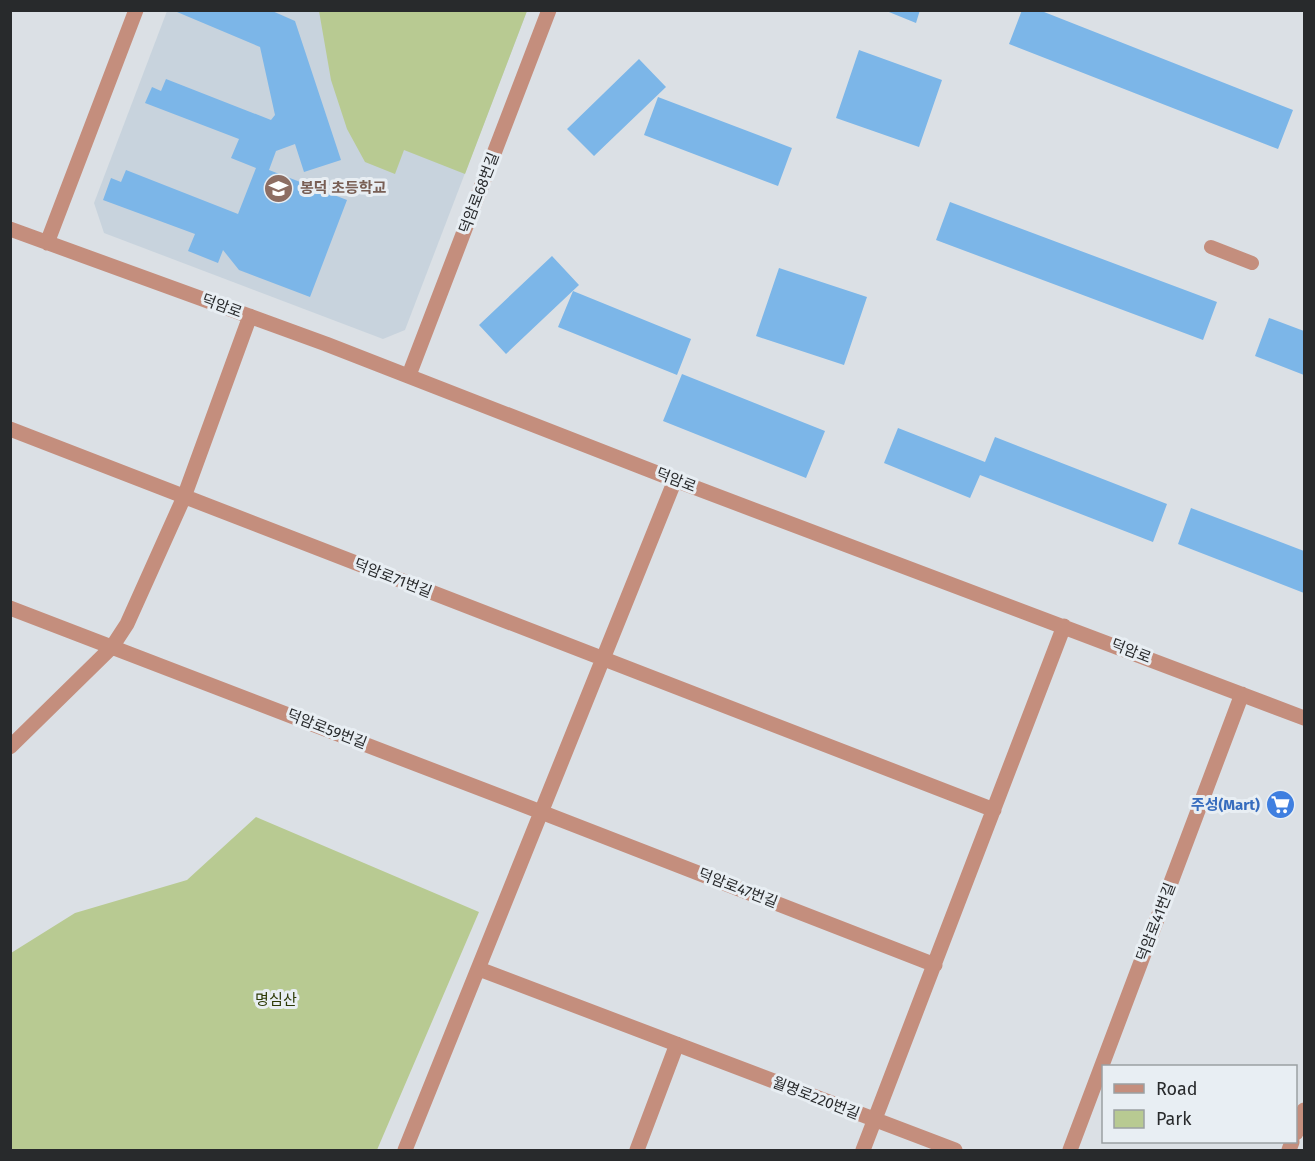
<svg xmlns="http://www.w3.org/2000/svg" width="1315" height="1161" font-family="'Fira Sans','Noto Sans KR',sans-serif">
  <rect width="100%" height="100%" fill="#dbe0e5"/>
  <path fill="#c8d3dd" d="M167,11H527L405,330L383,339L104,233L94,203Z"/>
  <path fill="#b8ca92" d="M319,11H527L465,174L404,150L395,174L365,162L347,129L331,80Z
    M256,817L479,912L377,1150H11V953L75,913L187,880Z"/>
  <path fill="#7cb6e8" d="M177,10H270L295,21L341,160L304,172L295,144L276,151L269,170L347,200L310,297L239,270L223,250L218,263L188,251L195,234L103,200L111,178L121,182L126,170L238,214L256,168L231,158L239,139L145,103L152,87L161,91L166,79L271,120L275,115L260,47L177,12Z
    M884,10H920L916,23Z
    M1022,10H1039L1293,110L1278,149L1009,44Z
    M859,50L942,80L919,147L836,118Z
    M639,59L666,87L594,156L567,129Z
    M658,97L792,148L778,186L644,135Z
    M950,202L1217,302L1203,340L936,240Z
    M552,256L579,285L506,354L479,325Z
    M779,268L867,297L844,365L756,336Z
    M573,291L691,339L677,375L558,327Z
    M1269,318L1304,331V375L1255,356Z
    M682,374L825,431L806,478L663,421Z
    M898,428L985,462L995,437L1167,504L1153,542L980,475L970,498L884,463Z
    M1191,508L1304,551V593L1178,544Z"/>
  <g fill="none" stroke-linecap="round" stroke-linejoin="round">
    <path stroke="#c48e7d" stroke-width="14" d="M1211,247L1252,263"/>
    <path stroke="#c48e7d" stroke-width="15" d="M10,229L326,344L675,480L1304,718
      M47,243L136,10
      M409,375L549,10
      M10,429L994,810
      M10,608L541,812L935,965
      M10,747L112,647L127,624L184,497L250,316
      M479,969L955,1150
      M1296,1133L1304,1110
      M405,1150L675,480
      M637,1150L677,1044
      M863,1150L1064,626
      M1070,1150L1242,694
      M1289,1150L1292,1142"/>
  </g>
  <defs>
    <symbol id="school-disc" viewBox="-11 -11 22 22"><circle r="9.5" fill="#8d6e63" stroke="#e8eef3"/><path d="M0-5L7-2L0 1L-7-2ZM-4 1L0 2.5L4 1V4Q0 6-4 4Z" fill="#fff"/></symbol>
    <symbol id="supermarket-disc" viewBox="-11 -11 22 22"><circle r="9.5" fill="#3f7fe0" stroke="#e8eef3"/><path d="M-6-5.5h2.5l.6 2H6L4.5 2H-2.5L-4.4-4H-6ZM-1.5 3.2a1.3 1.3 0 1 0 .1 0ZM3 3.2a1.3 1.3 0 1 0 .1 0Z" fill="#fff"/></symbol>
  </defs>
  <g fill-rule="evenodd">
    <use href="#school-disc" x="262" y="172" width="33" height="33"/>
    <use href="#supermarket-disc" x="1264" y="788" width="33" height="33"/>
  </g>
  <g text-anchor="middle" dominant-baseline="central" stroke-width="6" stroke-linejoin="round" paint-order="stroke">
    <g font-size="15" font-weight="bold" fill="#785e54" stroke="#e8eef3" text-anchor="start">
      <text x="300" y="188">봉덕 초등학교</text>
    </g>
    <g font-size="15" fill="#282a2c" stroke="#e8eef3">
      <text transform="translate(479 193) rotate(-69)">덕암로68번길</text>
      <text transform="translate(222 306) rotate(20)">덕암로</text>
      <text transform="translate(676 480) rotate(21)">덕암로</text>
      <text transform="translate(393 578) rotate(21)">덕암로71번길</text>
      <text transform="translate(1131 651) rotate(21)">덕암로</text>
      <text transform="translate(327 729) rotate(21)">덕암로59번길</text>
      <text transform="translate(738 888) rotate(21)">덕암로47번길</text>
      <text transform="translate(1156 922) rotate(-69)">덕암로41번길</text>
      <text transform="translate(816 1098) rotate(21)">월명로220번길</text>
    </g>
    <g font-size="15" font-weight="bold" fill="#366cbe" stroke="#e8eef3" text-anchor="end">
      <text x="1260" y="805">주성(Mart)</text>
    </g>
    <g font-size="15" fill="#2c3904" stroke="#e8eef3">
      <text x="276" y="1000">명심산</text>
    </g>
  </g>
  <rect width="1315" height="1161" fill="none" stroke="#282a2c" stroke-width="24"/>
  <rect x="1102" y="1065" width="195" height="78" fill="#e8eef3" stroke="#9ba0a3" stroke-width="1.5"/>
  <rect x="1114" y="1084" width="30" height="9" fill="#c48e7d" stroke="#9ba0a3" stroke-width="1.5"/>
  <text x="1156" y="1095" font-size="18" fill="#282a2c">Road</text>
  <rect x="1114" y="1110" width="30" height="18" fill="#b8ca92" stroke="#9ba0a3" stroke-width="1.5"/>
  <text x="1156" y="1125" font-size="18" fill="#282a2c">Park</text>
</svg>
